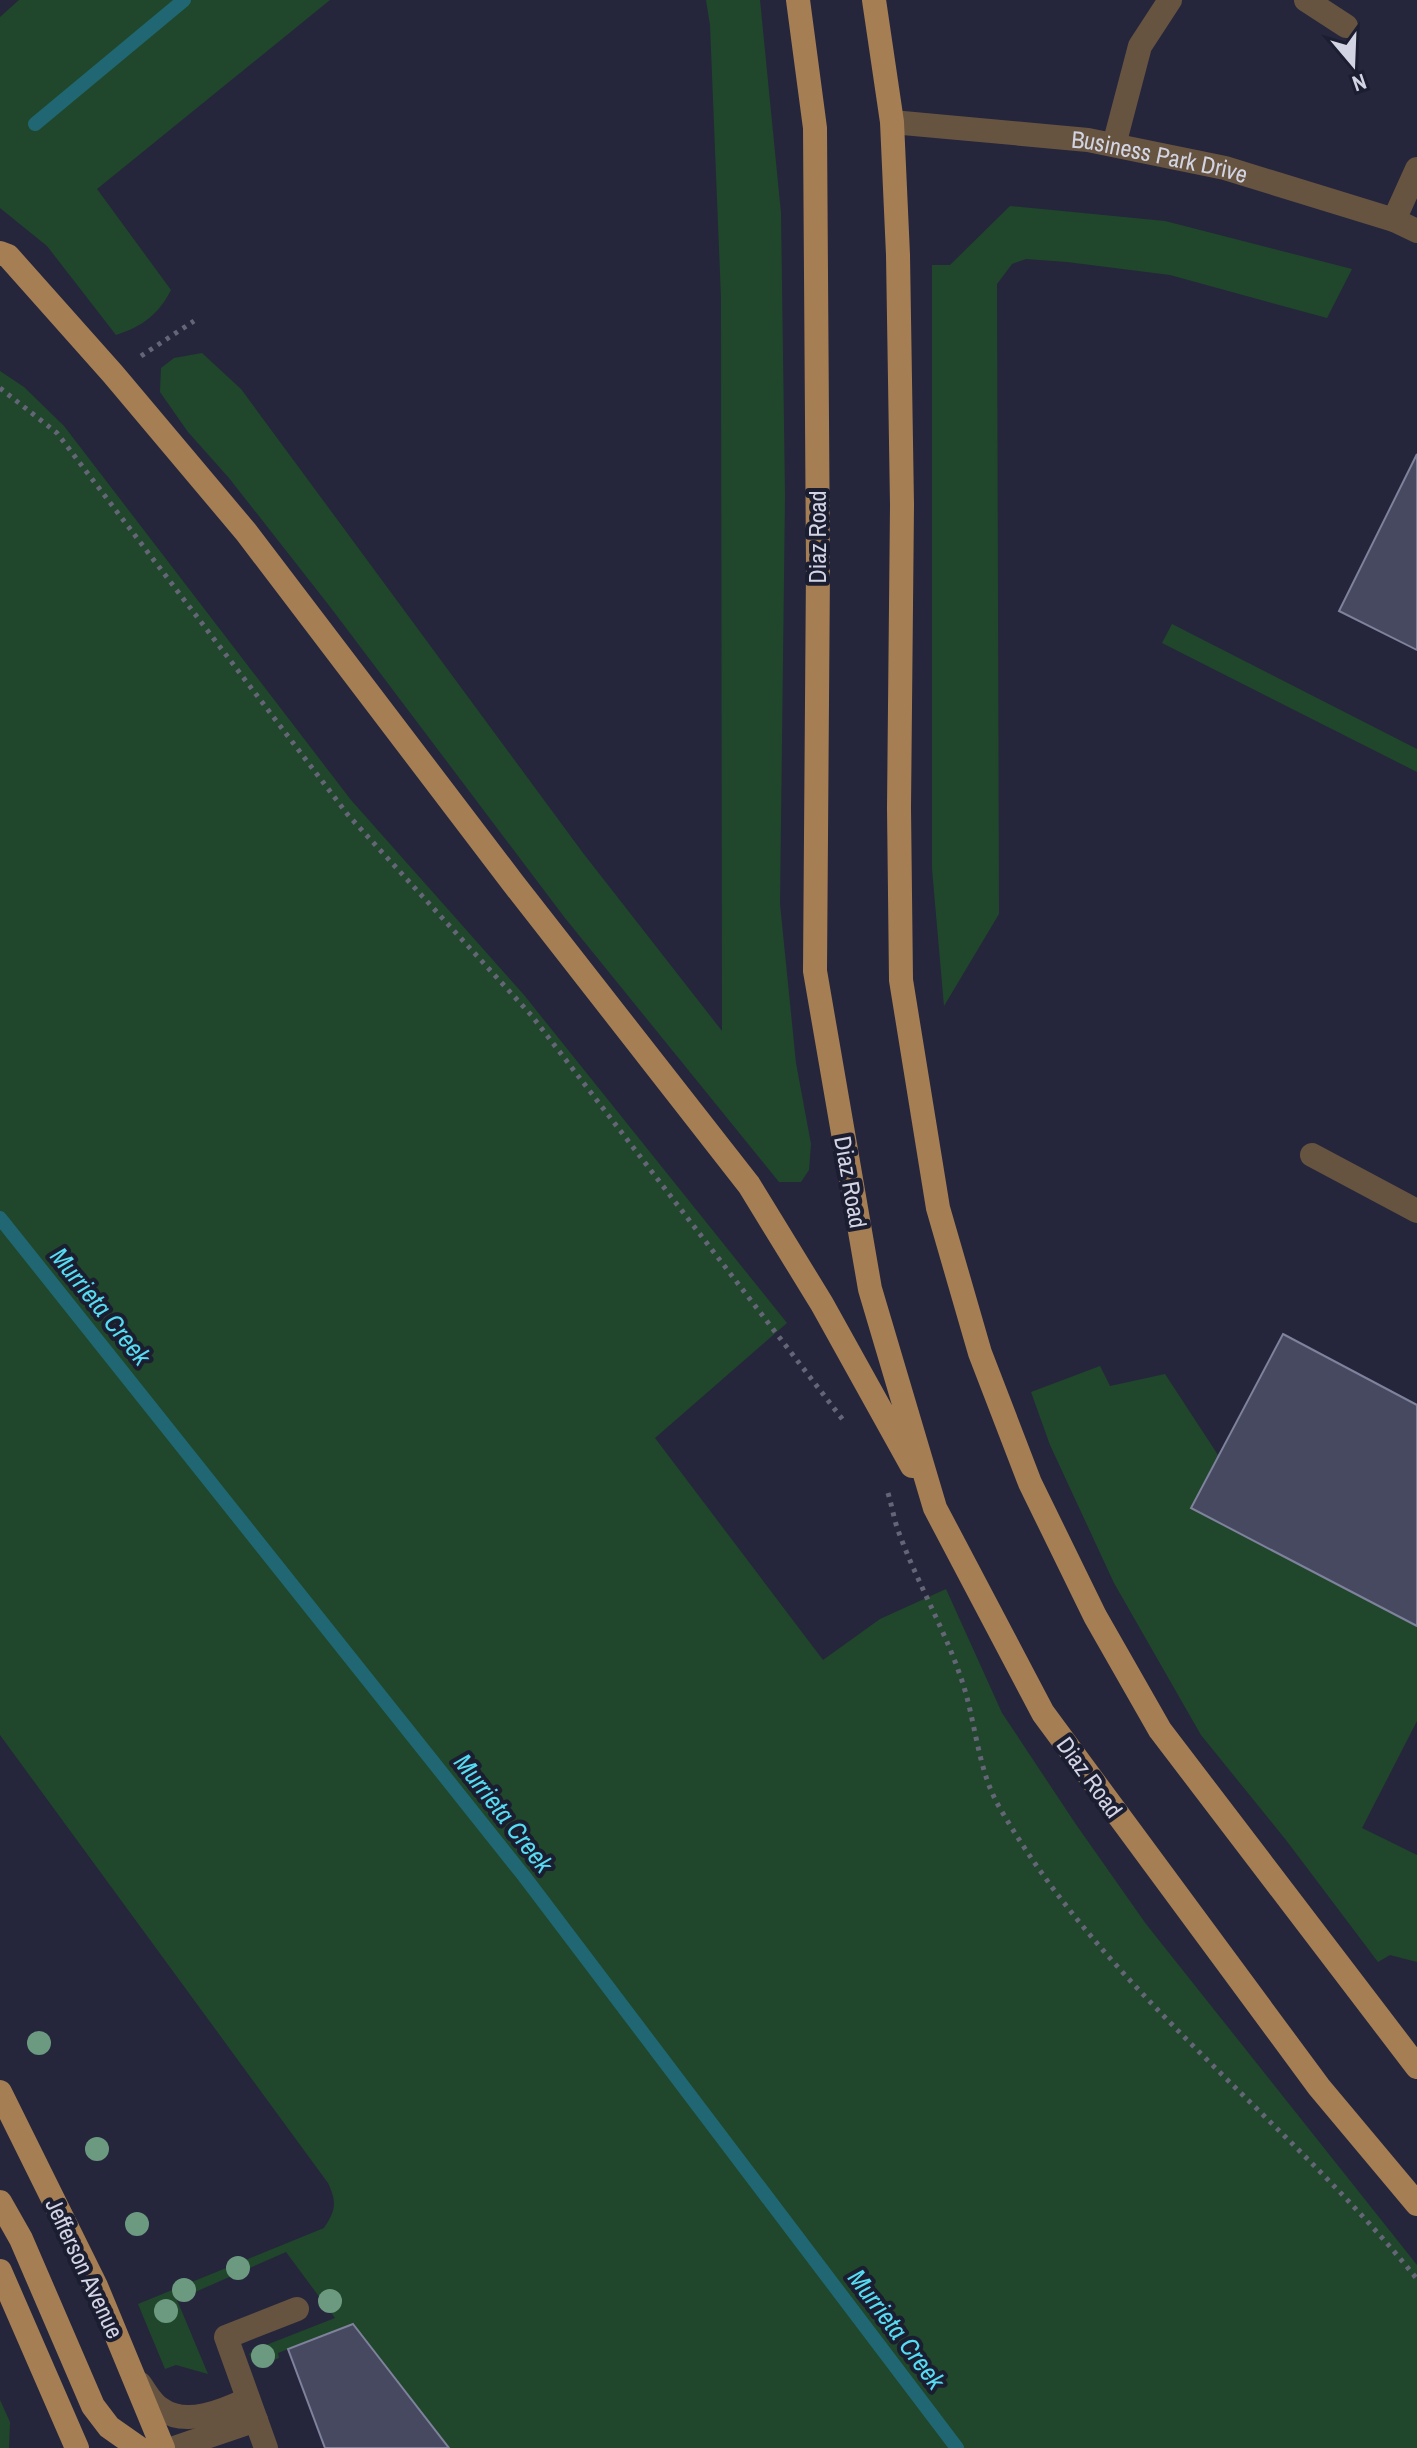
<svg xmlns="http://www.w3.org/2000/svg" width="1417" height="2448" font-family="'Archivo Narrow',sans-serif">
  <rect width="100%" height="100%" fill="#25263b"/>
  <path fill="#20472b" d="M19,0H330L97,189L171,290C158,315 143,326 116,335L47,246L0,208V17Z
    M706,0H760L781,213L785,496L780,904L796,1063L811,1144L809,1170L801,1182H779L565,918L331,608L229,478L188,432L160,392L161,368L174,358L202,353L241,389L583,853L722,1031L721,298L710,25Z
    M1010,206L1165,221L1352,269L1327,318L1170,275L1067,262L1026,259L1012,264L997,284L999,914L944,1006L932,869V265H950Z
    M0,371L24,387L64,426L351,800L524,995L787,1323L655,1438L823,1660L880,1619L946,1589L1002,1713L1075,1823L1146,1924L1417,2265V2448H449L353,2324L278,2353L279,2358L256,2367L249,2354L256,2349L335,2318L286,2252L177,2300L208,2374L176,2365L165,2369L138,2304L324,2228C336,2210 337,2202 328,2183L0,1735Z
    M1172,624L1417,749V772L1162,643Z
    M1100,1366L1110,1386L1165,1374L1218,1455L1191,1508L1417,1626V1721L1362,1828L1417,1855V1962L1390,1955L1378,1962L1286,1840L1201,1735L1114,1583L1050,1445L1031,1392Z
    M0,2400L10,2422L9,2448H0Z"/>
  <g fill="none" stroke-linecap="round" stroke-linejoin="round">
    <path stroke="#206773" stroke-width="14" d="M35,124L184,0
      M0,1218L524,1876L957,2448"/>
  </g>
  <path fill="#474961" stroke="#7f829c" stroke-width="2" d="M1417,454V650L1339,611Z
    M1283,1334L1417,1405V1626L1191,1508Z
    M353,2324L449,2448H325L288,2349Z"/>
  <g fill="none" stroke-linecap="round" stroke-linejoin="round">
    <path stroke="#646577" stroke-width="5" stroke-dasharray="4 6" stroke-linecap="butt" d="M141,356L194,321
      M0,388L57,433L348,815L532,1016L843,1420
      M888,1493C892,1506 894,1520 899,1533C917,1582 944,1628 961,1678C976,1720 977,1771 1001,1810C1107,1993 1286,2117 1417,2279"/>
    <g stroke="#675440" stroke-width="24">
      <path d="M1306,0L1346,26"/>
      <path id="s1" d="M892,122L1088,140L1225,168L1394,220L1417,231"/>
      <path d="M1114,145L1140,46L1170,0"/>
      <path d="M1394,220L1417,169"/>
      <path d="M1312,1155L1417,1211"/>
      <path d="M140,2384C146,2392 152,2404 161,2409C186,2427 223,2411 248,2399"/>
      <path d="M174,2448L256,2420"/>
      <path d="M266,2448L226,2337L297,2309"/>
    </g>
    <path stroke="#a57e54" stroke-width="24" d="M798,0L815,128L818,567L815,971L870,1289L935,1508L1043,1713L1319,2087L1417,2204
      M874,0L892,122L898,255L902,505L899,808L901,980L938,1208L980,1353L1030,1483L1095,1616L1160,1730L1417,2067
      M0,253L8,256L113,374L246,532L513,883L749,1185L822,1304L912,1466
      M0,2092L96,2286L163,2448
      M0,2202L21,2239L93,2406L109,2427L139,2448
      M0,2271L77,2448"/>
  </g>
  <g fill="#6c9a81">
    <circle cx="39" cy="2043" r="12"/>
    <circle cx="97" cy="2149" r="12"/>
    <circle cx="137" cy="2224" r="12"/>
    <circle cx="238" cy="2268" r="12"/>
    <circle cx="184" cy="2290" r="12"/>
    <circle cx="330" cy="2301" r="12"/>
    <circle cx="166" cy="2311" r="12"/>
    <circle cx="263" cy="2356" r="12"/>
  </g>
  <g text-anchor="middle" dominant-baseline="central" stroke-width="8" stroke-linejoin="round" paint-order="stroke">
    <g font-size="24" fill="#d3d4e3" stroke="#1b1d31">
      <text stroke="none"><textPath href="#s1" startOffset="270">Business Park Drive</textPath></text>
      <text transform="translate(817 537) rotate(-90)">Diaz Road</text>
      <text transform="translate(851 1182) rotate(80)">Diaz Road</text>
      <text transform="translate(1090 1777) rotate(54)">Diaz Road</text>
      <text transform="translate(85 2268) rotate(65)">Jefferson Avenue</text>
    </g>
    <g font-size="26" font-style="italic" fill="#56dcf2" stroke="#1b1d31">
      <text transform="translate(101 1306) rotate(51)">Murrieta Creek</text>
      <text transform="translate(504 1813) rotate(52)">Murrieta Creek</text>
      <text transform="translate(897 2329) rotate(53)">Murrieta Creek</text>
    </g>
  </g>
  <g transform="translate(1353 64) rotate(161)" stroke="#1b1d31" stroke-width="6" paint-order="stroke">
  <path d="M0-6L14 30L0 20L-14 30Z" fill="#d3d4e3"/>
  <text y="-12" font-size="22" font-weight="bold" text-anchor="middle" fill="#d3d4e3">N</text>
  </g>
</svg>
